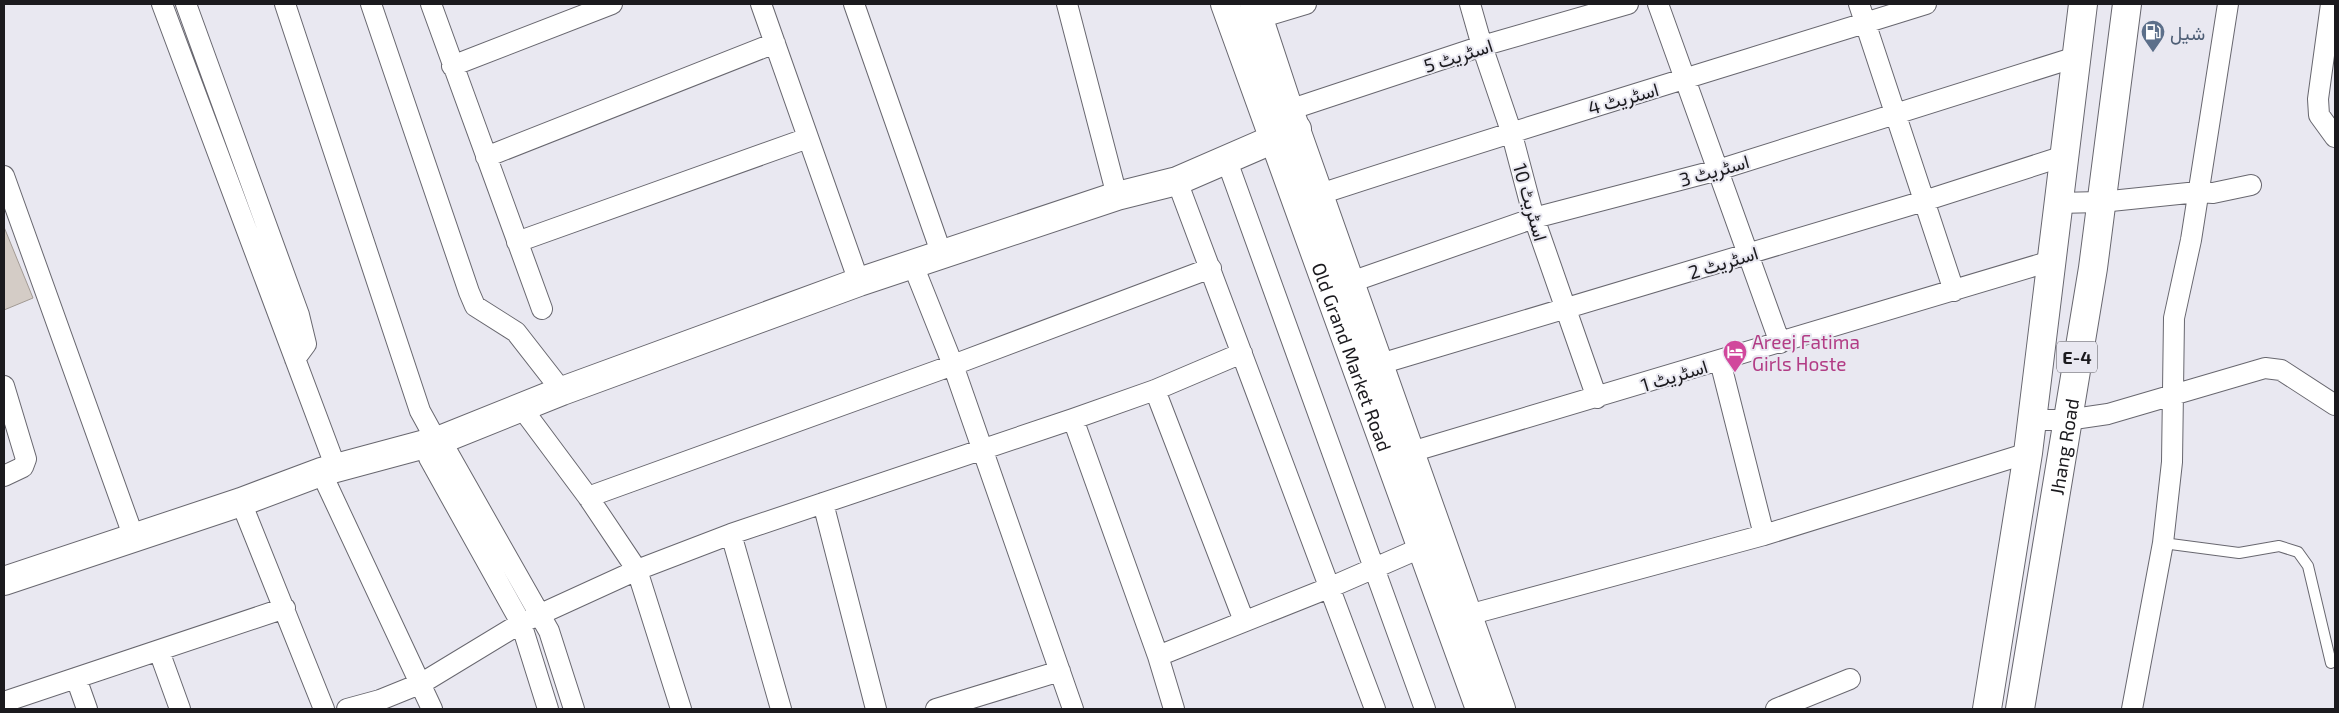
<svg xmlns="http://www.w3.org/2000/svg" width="2339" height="713" font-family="'Exo 2',Vazirmatn,sans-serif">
  <rect width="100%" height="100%" fill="#e9e8f1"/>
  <path fill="#d4ccc6" stroke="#a29a94" d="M4,227L33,298L4,310Z"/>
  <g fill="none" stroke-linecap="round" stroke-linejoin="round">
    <defs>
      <path id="lane" d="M2163,543L2239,553L2279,546L2298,552L2308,566L2331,663"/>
      <path id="street" d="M162,4L336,468
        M186,4L299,315L306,344L295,359
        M285,4L420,411L431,431L448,453L549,631L574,709
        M371,4L469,292L475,306L516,332L562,391
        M431,4L542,309
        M761,4L859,282
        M854,4L942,255
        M1067,4L1117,196
        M1470,4L1482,46L1511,131L1534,218L1597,398
        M1658,4L1780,343
        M1859,4L1954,291
        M2331,4L2318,99L2319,115L2335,137
        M1259,18L1306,4
        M452,66L612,4
        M1289,110L1482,46L1628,4
        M486,157L775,43
        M1227,161L1425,709
        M4,176L134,538
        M1177,181L1375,709
        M1320,194C1521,128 1724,67 1926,4
        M2057,203L2101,202L2198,192L2213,193L2251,185
        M517,242L808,138
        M913,265L953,365L1073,709
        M1351,282L1534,218L1718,170L2076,57
        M1720,361L1764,535
        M1380,364L1924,201L2064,156
        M4,386L26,459L23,467L4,476
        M1155,390L1244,621
        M521,407L588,497L637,570L681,709
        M1073,419L1158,656L1174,709
        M2032,420H2067L2108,414L2265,368L2281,370L2335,405
        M431,431L429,458L521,623L548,709
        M1411,452L2051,261
        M321,472L432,709
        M588,497L953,365L1211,268
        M241,502L324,709
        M823,503L876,709
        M731,534L781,709
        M1468,615L1764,535L2028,453
        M159,651L180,709
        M1158,656L1331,587L1432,543
        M76,678L87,709
        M4,702L285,608
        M347,709L380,700L422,683L521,623L637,570L731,534L1073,419L1155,390L1242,353
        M936,709L1060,671
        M1776,709L1850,679
        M2132,709L2163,543L2172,462L2174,318L2191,240L2228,4"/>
      <g id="secondary">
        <path id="s1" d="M1225,4L1480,709"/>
        <path d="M1254,4L1289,110L1501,709"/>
        <path d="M4,581L241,502L321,472L440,440L562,391L859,282L1117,196L1177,181L1297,129"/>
      </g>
      <g id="highway">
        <path d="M1987,709L2028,453L2083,4"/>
        <path id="s2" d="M2020,709L2093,268L2127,4"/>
      </g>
    </defs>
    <use href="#lane" stroke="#68676f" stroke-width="12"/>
    <use href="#street" stroke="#68676f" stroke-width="22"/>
    <use href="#secondary" stroke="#68676f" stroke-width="30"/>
    <use href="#highway" stroke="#68676f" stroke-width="30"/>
    <use href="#lane" stroke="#fff" stroke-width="10"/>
    <use href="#street" stroke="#fff" stroke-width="20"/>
    <use href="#secondary" stroke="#fff" stroke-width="28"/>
    <use href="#highway" stroke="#fff" stroke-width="28"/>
  </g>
  <defs>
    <symbol id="fuel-pin" viewBox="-11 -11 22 30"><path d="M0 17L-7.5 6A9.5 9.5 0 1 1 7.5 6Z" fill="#5c6f8a" stroke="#e9e8f1"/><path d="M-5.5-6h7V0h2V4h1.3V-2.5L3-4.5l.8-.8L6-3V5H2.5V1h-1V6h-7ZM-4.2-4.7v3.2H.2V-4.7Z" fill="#fff"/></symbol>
    <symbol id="hotel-pin" viewBox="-11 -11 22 30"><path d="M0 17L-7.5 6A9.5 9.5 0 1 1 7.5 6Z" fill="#d1479c" stroke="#e9e8f1"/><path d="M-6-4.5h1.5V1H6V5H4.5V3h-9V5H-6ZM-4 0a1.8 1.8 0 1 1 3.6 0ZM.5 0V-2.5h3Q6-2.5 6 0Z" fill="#fff"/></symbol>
  </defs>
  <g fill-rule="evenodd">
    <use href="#fuel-pin" x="2139" y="18" width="28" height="38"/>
    <use href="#hotel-pin" x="1721" y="338" width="28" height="38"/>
  </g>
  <g text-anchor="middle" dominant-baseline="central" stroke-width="4" stroke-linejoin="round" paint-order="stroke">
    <rect fill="#e9e8f1" stroke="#59585d" stroke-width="1" x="2057" y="341.5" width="40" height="31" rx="4"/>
    <g font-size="18" font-weight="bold" fill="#1b1a1e">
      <text x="2077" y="357">E-4</text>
    </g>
    <g font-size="19" fill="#4e5e75" stroke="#e9e8f1" text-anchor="start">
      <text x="2170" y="32">شیل</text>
    </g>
    <g font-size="19" fill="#1b1a1e" stroke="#e9e8f1">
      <text transform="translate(1458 55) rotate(-18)">اسٹریٹ 5</text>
      <text transform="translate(1623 98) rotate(-16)">اسٹریٹ 4</text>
      <text transform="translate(1714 170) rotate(-16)">اسٹریٹ 3</text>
      <text transform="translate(1531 202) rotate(74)">اسٹریٹ 10</text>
      <text transform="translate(1723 262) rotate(-17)">اسٹریٹ 2</text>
      <text stroke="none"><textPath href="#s1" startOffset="375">Old Grand Market Road</textPath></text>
      <text transform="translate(1674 375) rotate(-17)">اسٹریٹ 1</text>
      <text stroke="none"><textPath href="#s2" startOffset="266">Jhang Road</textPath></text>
    </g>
    <g font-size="19" fill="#b23c85" stroke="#e9e8f1" text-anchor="start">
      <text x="1752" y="341">Areej Fatima<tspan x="1752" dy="22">Girls Hoste</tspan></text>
    </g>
  </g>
  <rect width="2339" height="713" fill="none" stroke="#1b1a1e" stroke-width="10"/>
</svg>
